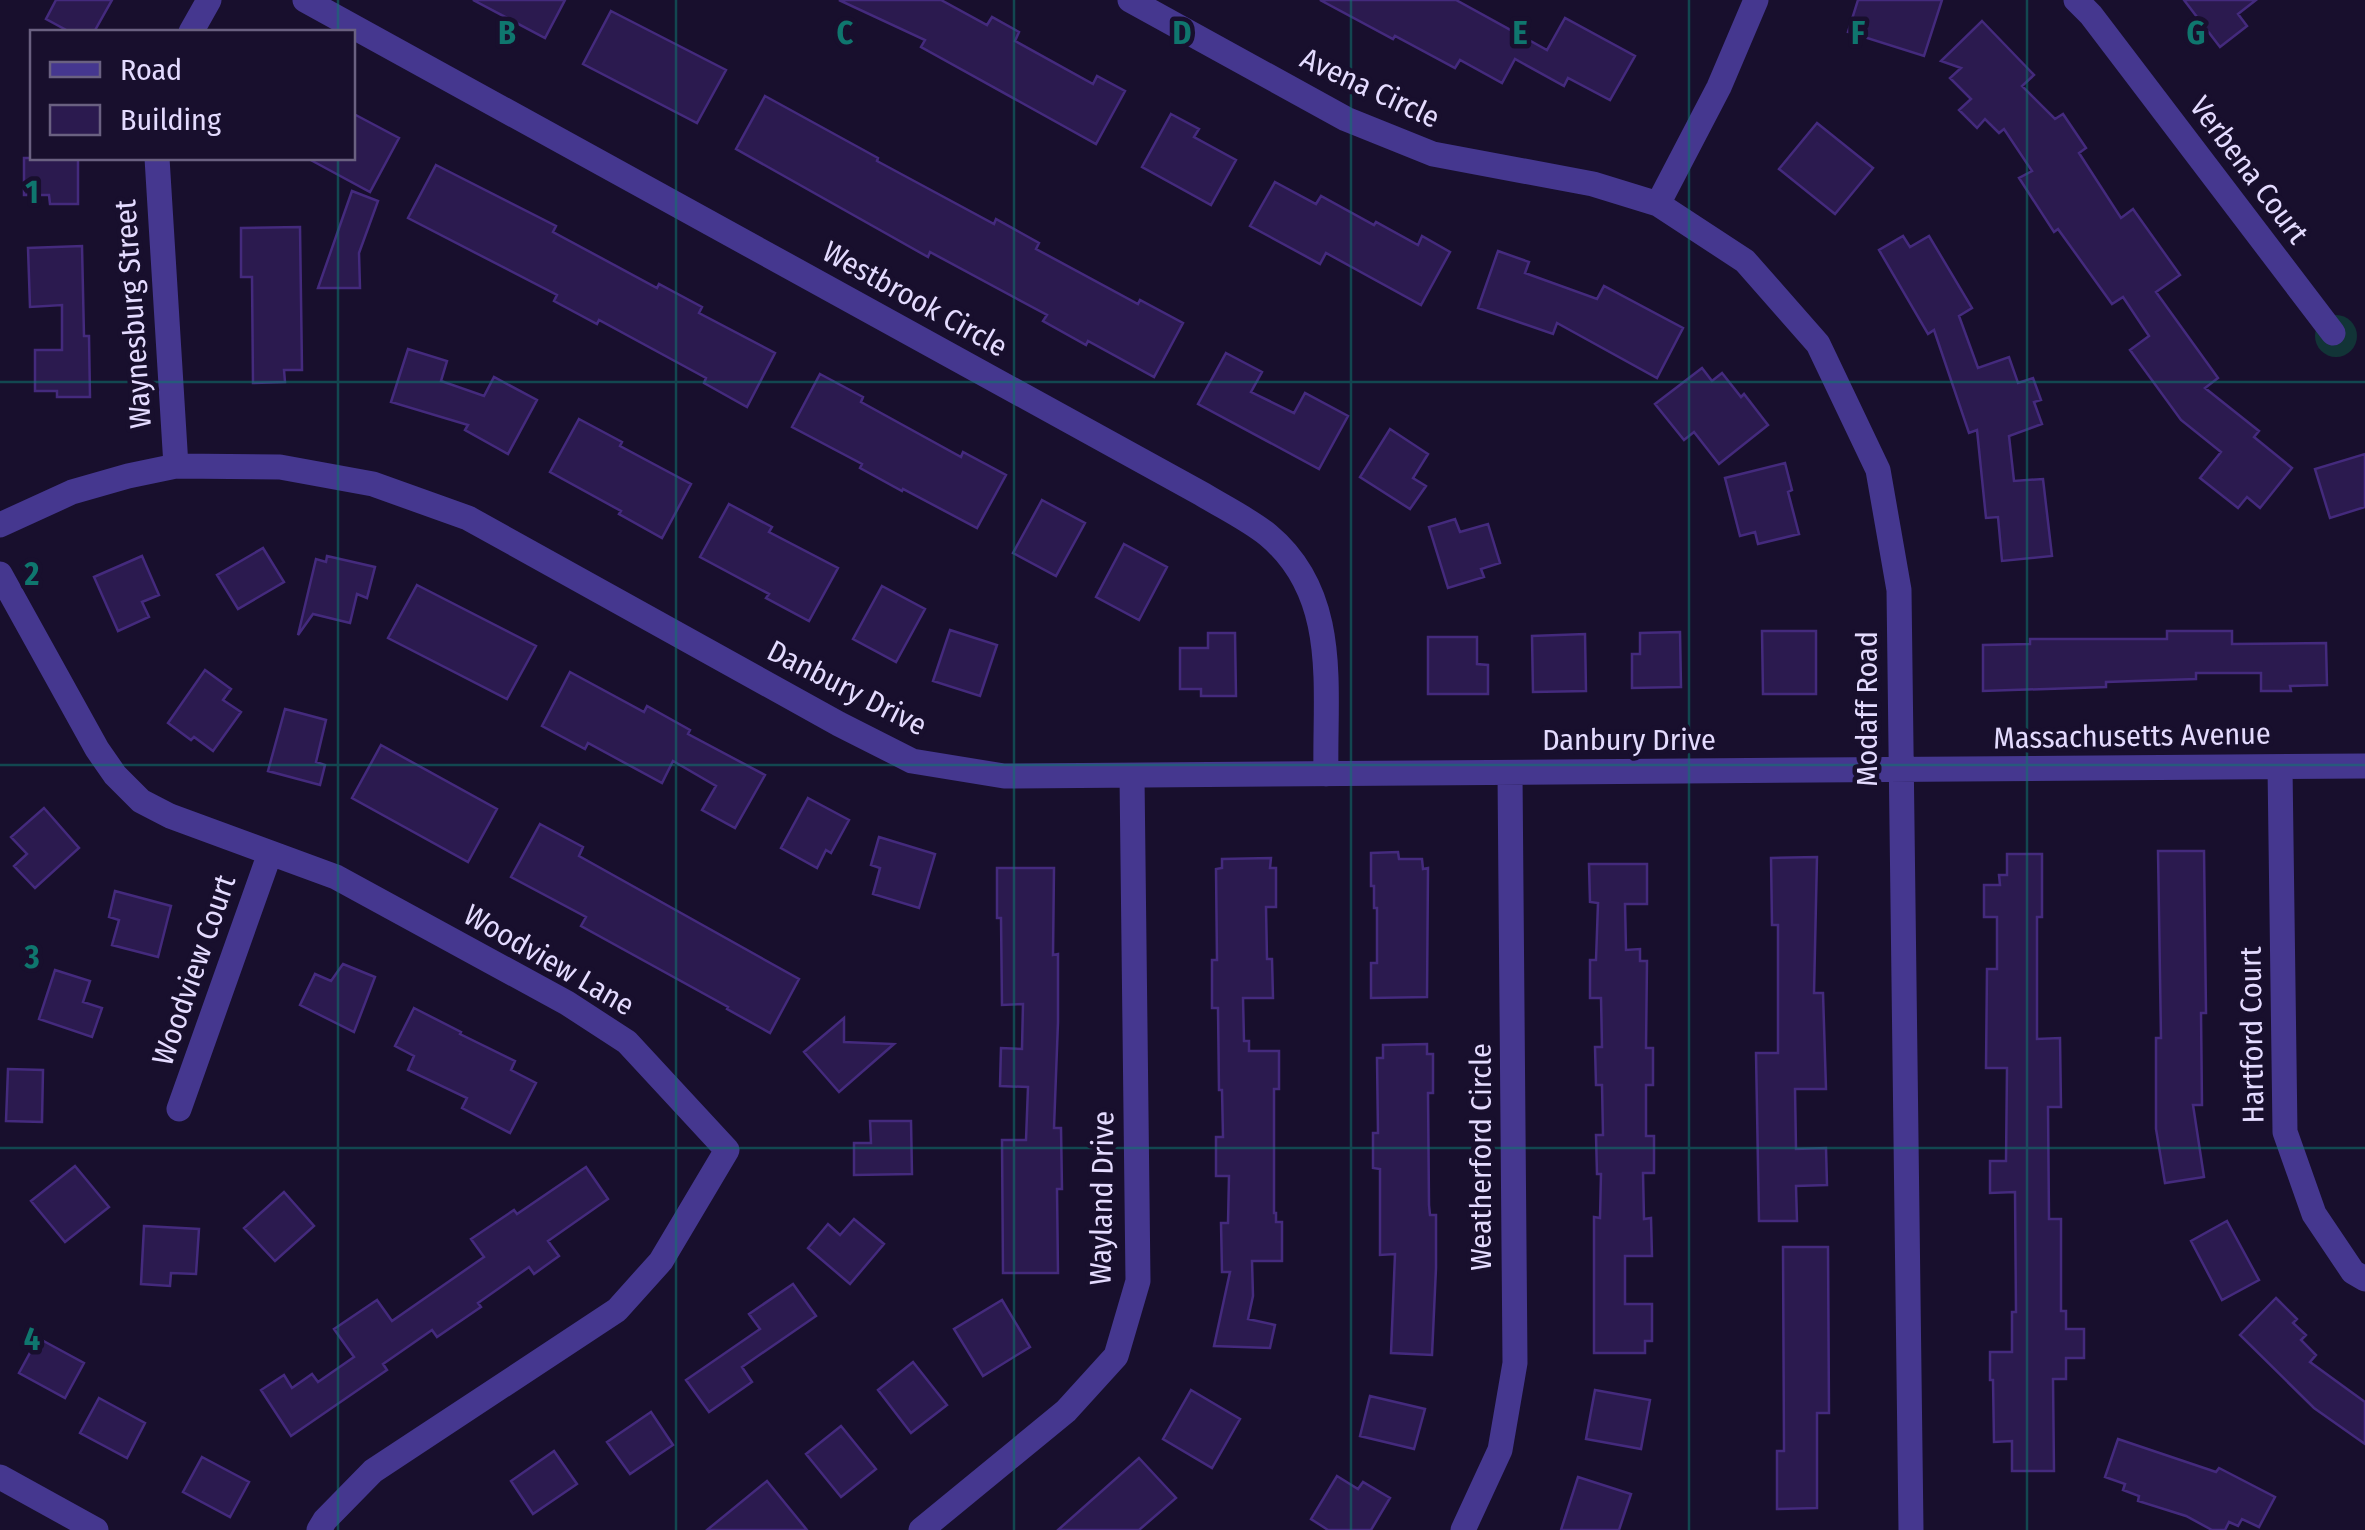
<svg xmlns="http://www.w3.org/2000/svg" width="2365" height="1530" font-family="'Fira Sans Condensed',sans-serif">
  <rect width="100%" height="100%" fill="#180f2d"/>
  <path fill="#123437" d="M2315 336a21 21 0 1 1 42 0a21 21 0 1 1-42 0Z"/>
  <path fill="#2b1a4f" stroke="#442a7d" stroke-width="2.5" d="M56,0H112L94,32H70L46,19Z
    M473,0H565L545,38Z
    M839,0H941L987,25L992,17L1019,32L1015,41L1093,84L1097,76L1125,91L1096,144L921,47L925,40Z
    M1320,0H1456L1547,50L1565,18L1635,56L1610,100L1568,78L1564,86L1515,59L1502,83L1460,60L1455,68L1395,36L1393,39Z
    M1858,0H1942L1924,56L1848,32Z
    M2184,0H2256L2238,14L2247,26L2220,47Z
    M611,11L726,70L697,123L583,64Z
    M1982,21L2034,75L2022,86L2055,119L2063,114L2086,148L2079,153L2121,218L2133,209L2180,275L2156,292L2218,378L2205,388L2259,431L2254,437L2292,468L2260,508L2247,497L2238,508L2200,478L2221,452L2181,420L2130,350L2149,336L2123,297L2112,304L2058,229L2054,232L2019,178L2032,171L2004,129L1999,133L1985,119L1977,128L1959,110L1971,99L1950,78L1961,68L1941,61Z
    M765,96L878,158L877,161L994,224L996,219L1039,243L1036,249L1138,304L1140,300L1183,323L1154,377L1088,341L1086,345L1043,321L1047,315L930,252L928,257L736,149Z
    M352,113L399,138L370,192L307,158H352Z
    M1171,114L1199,129L1194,137L1236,160L1211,205L1142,167Z
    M1817,123L1873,168L1835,214L1779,169Z
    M24,158H78V204H50L49,195H24Z
    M436,165L556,226L553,232L657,288L659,284L702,307L699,313L775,353L747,407L704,383L706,378L599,320L597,324L554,301L557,295L408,218Z
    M1275,182L1316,204L1321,196L1374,225L1376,222L1418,245L1422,236L1450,252L1421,305L1326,253L1320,264L1250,226Z
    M352,191L378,201L359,253L360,288H318Z
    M300,227L302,370H284L285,382L253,383L252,277H241V228Z
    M1903,236L1910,247L1929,236L1972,308L1959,316L1978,368L2009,357L2018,383L2033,378L2041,400L2034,402L2042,424L2009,436L2014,481L2043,479L2052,556L2002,561L1998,517L1986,518L1977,430L1969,433L1934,330L1928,334L1879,250Z
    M82,246L84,336H89L90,397H57V391H35V350H62V305L30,307L28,248Z
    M1498,251L1529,262L1525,273L1597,299L1604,286L1683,328L1657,378L1557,323L1553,334L1478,308Z
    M408,349L447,361L441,381L484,396L494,377L537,400L508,454L465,430L468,425L391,402Z
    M1226,353L1262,372L1251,392L1294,413L1305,393L1348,416L1319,469L1198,404Z
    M1702,368L1712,381L1722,373L1741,397L1744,394L1768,425L1719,464L1694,432L1684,440L1655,404Z
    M820,374L863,397L861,402L961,457L963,452L1006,475L977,528L903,489L902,491L860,468L862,464L792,427Z
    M579,419L622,442L620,446L691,484L662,538L619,514L621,511L550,472Z
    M1390,429L1428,454L1413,478L1426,486L1410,509L1360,477Z
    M2365,454V507L2330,518L2315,469Z
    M1785,463L1792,490L1788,492L1799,534L1758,544L1755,532L1740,536L1725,478Z
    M1042,500L1085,523L1056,576L1013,553Z
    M729,504L772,527L769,532L838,568L809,621L766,598L769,594L700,557Z
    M1455,519L1460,532L1488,524L1500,563L1481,569L1484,577L1448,588L1429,527Z
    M1124,544L1167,567L1139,620L1096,597Z
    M263,548L284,582L238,609L217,575Z
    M142,556L159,595L142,602L149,617L118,631L94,577Z
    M327,556L375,567L367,598L357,594L350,623L313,614L298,635L316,559L326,562Z
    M417,585L536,646L507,699L388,638Z
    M882,586L925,609L896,662L853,639Z
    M950,630L997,645L980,696L933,681Z
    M1762,631H1816V694H1763Z
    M2167,631H2232V644L2326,643L2327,685L2290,686L2291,691H2261V673H2196V679L2106,682V687L1983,691V645L2030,644V639H2167Z
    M1680,632L1681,687L1632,688V654H1640V633Z
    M1208,633H1235L1236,696H1201V689H1180V648H1208Z
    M1585,634L1586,691L1533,692L1532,636Z
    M1428,637H1477V664L1488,665V694H1428Z
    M205,670L231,689L223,700L241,712L213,751L194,737L191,740L168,723Z
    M570,672L644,712L647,706L690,730L688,734L765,775L735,828L702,810L716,786L673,761L662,783L588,743L585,749L542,726Z
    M285,709L326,720L316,762L325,765L320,785L268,771Z
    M381,745L497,809L468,862L352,798Z
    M808,798L849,820L831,853L826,850L817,868L781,848Z
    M44,808L79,848L35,888L14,866L27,854L11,837Z
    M540,824L583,847L579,856L799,979L770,1033L727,1009L728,1007L581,926L586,917L511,877Z
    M879,837L935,854L919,908L873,894L880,868L871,865Z
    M2158,851H2204L2206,1013H2201L2202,1105H2193L2204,1177L2165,1183L2156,1129V1038H2161Z
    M1398,852L1399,859H1422L1423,869L1428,868L1427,997L1371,998V963H1377V908H1374V886H1371V853Z
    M2007,854H2042V917H2037V1039L2060,1038L2061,1107H2048L2049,1219H2061V1311H2066V1329H2084V1358H2066V1379H2053L2054,1471H2012V1441L1994,1442L1993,1380H1990V1352H2012V1312H2016L2015,1192L1990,1193V1161H2006L2007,1068H1986L1987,969H1997V917H1984V885H2000L1999,875H2007Z
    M1817,857L1814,993H1823L1826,1089H1795L1796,1149L1826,1148L1827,1185L1796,1186L1797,1221H1759L1756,1053H1778V925H1772L1771,858Z
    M1271,858L1270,868H1276V907H1266L1267,959H1272L1273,998H1243L1244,1041H1249V1051H1279V1089H1274V1213H1276V1222H1282V1261H1252L1253,1296L1248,1319L1275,1325L1270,1348L1214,1346L1230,1272H1222L1221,1223H1228L1229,1176H1216V1137H1223L1222,1090H1219L1218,1008H1212V960H1217L1216,869L1222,868V859Z
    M1589,864H1647V904H1625L1626,950L1640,949V961H1647L1646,1048H1653V1085H1646V1136H1654V1173H1643L1644,1219L1651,1218L1652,1256H1625V1304H1652V1341H1645V1353H1594V1217L1600,1218L1601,1174H1597L1596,1135H1603L1602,1085H1596L1595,1047H1602L1601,998H1590V960H1596L1598,903L1590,902Z
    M997,868H1054L1053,955L1058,954V1022L1054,1128H1061L1062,1189H1057L1058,1273H1003L1002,1140H1026L1028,1087L1000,1086L1001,1048L1022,1049L1023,1004L1002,1005L1001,918H997Z
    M115,891L171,906L158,957L112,945L119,920L109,917Z
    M343,964L375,977L354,1032L300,1005L315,974L331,981Z
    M55,970L90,981L83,1002L102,1008L92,1037L39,1019Z
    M414,1008L461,1032L460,1034L515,1061L511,1070L536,1083L510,1133L462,1108L467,1098L408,1070L414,1056L395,1046Z
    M844,1018V1042L894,1044L839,1092L804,1052Z
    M1427,1044V1054H1433V1093H1428L1429,1205L1430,1215H1436V1268L1432,1355L1391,1353L1395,1254L1380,1255V1169L1373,1168V1133H1378L1377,1058H1383V1045Z
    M8,1069L43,1070L42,1122L6,1121Z
    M870,1121H911L912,1174L854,1175V1143H871Z
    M75,1166L109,1207L65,1242L31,1201Z
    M586,1167L608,1199L548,1241L559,1256L534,1274L529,1267L478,1303L481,1307L437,1337L432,1330L383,1364L387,1370L291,1436L261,1390L284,1375L292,1388L312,1374L318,1382L354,1357L334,1329L377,1300L392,1321L484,1257L471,1239L514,1210L517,1214Z
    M284,1192L314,1226L275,1261L244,1228Z
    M854,1219L884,1244L850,1284L808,1248L828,1224L840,1235Z
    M2227,1221L2259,1280L2222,1300L2191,1241Z
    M144,1226L199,1229L196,1274L171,1273L170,1286L141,1284Z
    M1783,1247H1828L1829,1413H1817V1508L1777,1509V1451H1784Z
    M793,1284L816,1316L742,1367L752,1382L709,1412L686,1380L760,1329L749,1314Z
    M2276,1298L2297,1319L2293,1323L2306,1335L2301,1340L2316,1355L2310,1362L2365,1402V1444L2314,1408L2240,1335Z
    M1002,1300L1030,1347L983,1376L954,1329Z
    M38,1338L84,1363L65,1398L19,1373Z
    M913,1362L947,1405L911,1433L878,1390Z
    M1191,1390L1240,1419L1212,1468L1163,1439Z
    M1595,1390L1650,1400L1641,1449L1586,1439Z
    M1370,1396L1425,1409L1414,1449L1360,1436Z
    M99,1398L145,1423L127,1458L80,1433Z
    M651,1412L673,1445L630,1474L607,1442Z
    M841,1426L876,1469L841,1497L806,1454Z
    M2118,1439L2216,1472L2219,1468L2275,1497L2259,1527L2242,1519L2238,1526L2229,1522L2225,1530H2212L2186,1516L2138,1501L2139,1496L2123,1490L2125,1484L2105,1477Z
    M554,1451L577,1484L533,1514L511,1481Z
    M202,1457L249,1482L230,1517L183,1492Z
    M1139,1458L1176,1498L1139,1530H1058Z
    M1337,1476L1358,1489L1363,1482L1390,1498L1371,1530H1328L1311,1519Z
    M1578,1477L1631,1494L1619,1530H1561Z
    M767,1481L807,1530H707Z"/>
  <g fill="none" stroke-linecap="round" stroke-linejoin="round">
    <path stroke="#45378f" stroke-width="25" d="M305,0L1202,494C1223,507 1248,519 1268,535C1341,596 1324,690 1326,774
      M1130,0L1346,119L1433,154L1593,184L1658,204
      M1756,0L1719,87L1658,204L1745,261L1818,344L1878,470L1899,590L1911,1530
      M2076,0L2091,15L2333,333
      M191,32L209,0
      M157,158L176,466
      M0,525L72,492L128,476L176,466L280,467L373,484L468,518L839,724L912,761L1004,776L2365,766
      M0,574L97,749L115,775L141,801L170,816L336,877L567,1003L627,1042L727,1150L661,1261L617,1310L373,1471L325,1520L319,1530
      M2280,767L2285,1132L2314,1214L2353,1272L2365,1279
      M179,1109L270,853
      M0,1477L96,1530
      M921,1530L1066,1411L1116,1356L1138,1281L1132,776
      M1463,1530L1500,1450L1515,1363L1510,773"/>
  </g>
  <path fill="none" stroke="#0f766e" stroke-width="2.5" stroke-opacity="0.55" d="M338,0V32M676,0V1530M1014,0V1530M1351,0V1530M1689,0V1530M2027,0V1530M338,158V1530M0,382H2365M0,765H2365M0,1148H2365"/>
  <g text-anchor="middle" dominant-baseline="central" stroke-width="9" stroke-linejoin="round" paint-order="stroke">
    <g font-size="30" fill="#e4dbff" stroke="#180f2d">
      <text transform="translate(1370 88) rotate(25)">Avena Circle</text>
      <text transform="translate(2249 170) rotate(53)">Verbena Court</text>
      <text transform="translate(915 299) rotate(29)">Westbrook Circle</text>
      <text transform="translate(133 314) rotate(-94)">Waynesburg Street</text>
      <text transform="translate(847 688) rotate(27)">Danbury Drive</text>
      <text transform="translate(1867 709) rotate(-90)">Modaff Road</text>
      <text transform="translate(2132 736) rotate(-1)">Massachusetts Avenue</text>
      <text x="1629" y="740">Danbury Drive</text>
      <text transform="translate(549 960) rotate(30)">Woodview Lane</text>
      <text transform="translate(194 970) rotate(-71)">Woodview Court</text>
      <text transform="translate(2252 1035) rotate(-91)">Hartford Court</text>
      <text transform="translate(1481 1157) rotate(-90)">Weatherford Circle</text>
      <text transform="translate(1102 1198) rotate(-89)">Wayland Drive</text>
    </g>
  </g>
  <g font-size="32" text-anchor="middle" font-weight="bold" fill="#0f766e" stroke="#180f2d" stroke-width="9" stroke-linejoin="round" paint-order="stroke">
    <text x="507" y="44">B</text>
    <text x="845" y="44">C</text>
    <text x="1182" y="44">D</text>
    <text x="1520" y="44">E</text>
    <text x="1858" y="44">F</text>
    <text x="2196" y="44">G</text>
    <text x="32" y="203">1</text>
    <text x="32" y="585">2</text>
    <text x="32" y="968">3</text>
    <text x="32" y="1350">4</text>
  </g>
  <rect x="30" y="30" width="325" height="130" fill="#180f2d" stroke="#6a6181" stroke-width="2.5"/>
  <rect x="50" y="62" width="50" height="15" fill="#45378f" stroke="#6a6181" stroke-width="2.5"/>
  <text x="120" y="80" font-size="30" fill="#e4dbff">Road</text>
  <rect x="50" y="105" width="50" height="30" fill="#2b1a4f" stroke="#6a6181" stroke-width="2.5"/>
  <text x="120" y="130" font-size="30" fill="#e4dbff">Building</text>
</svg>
